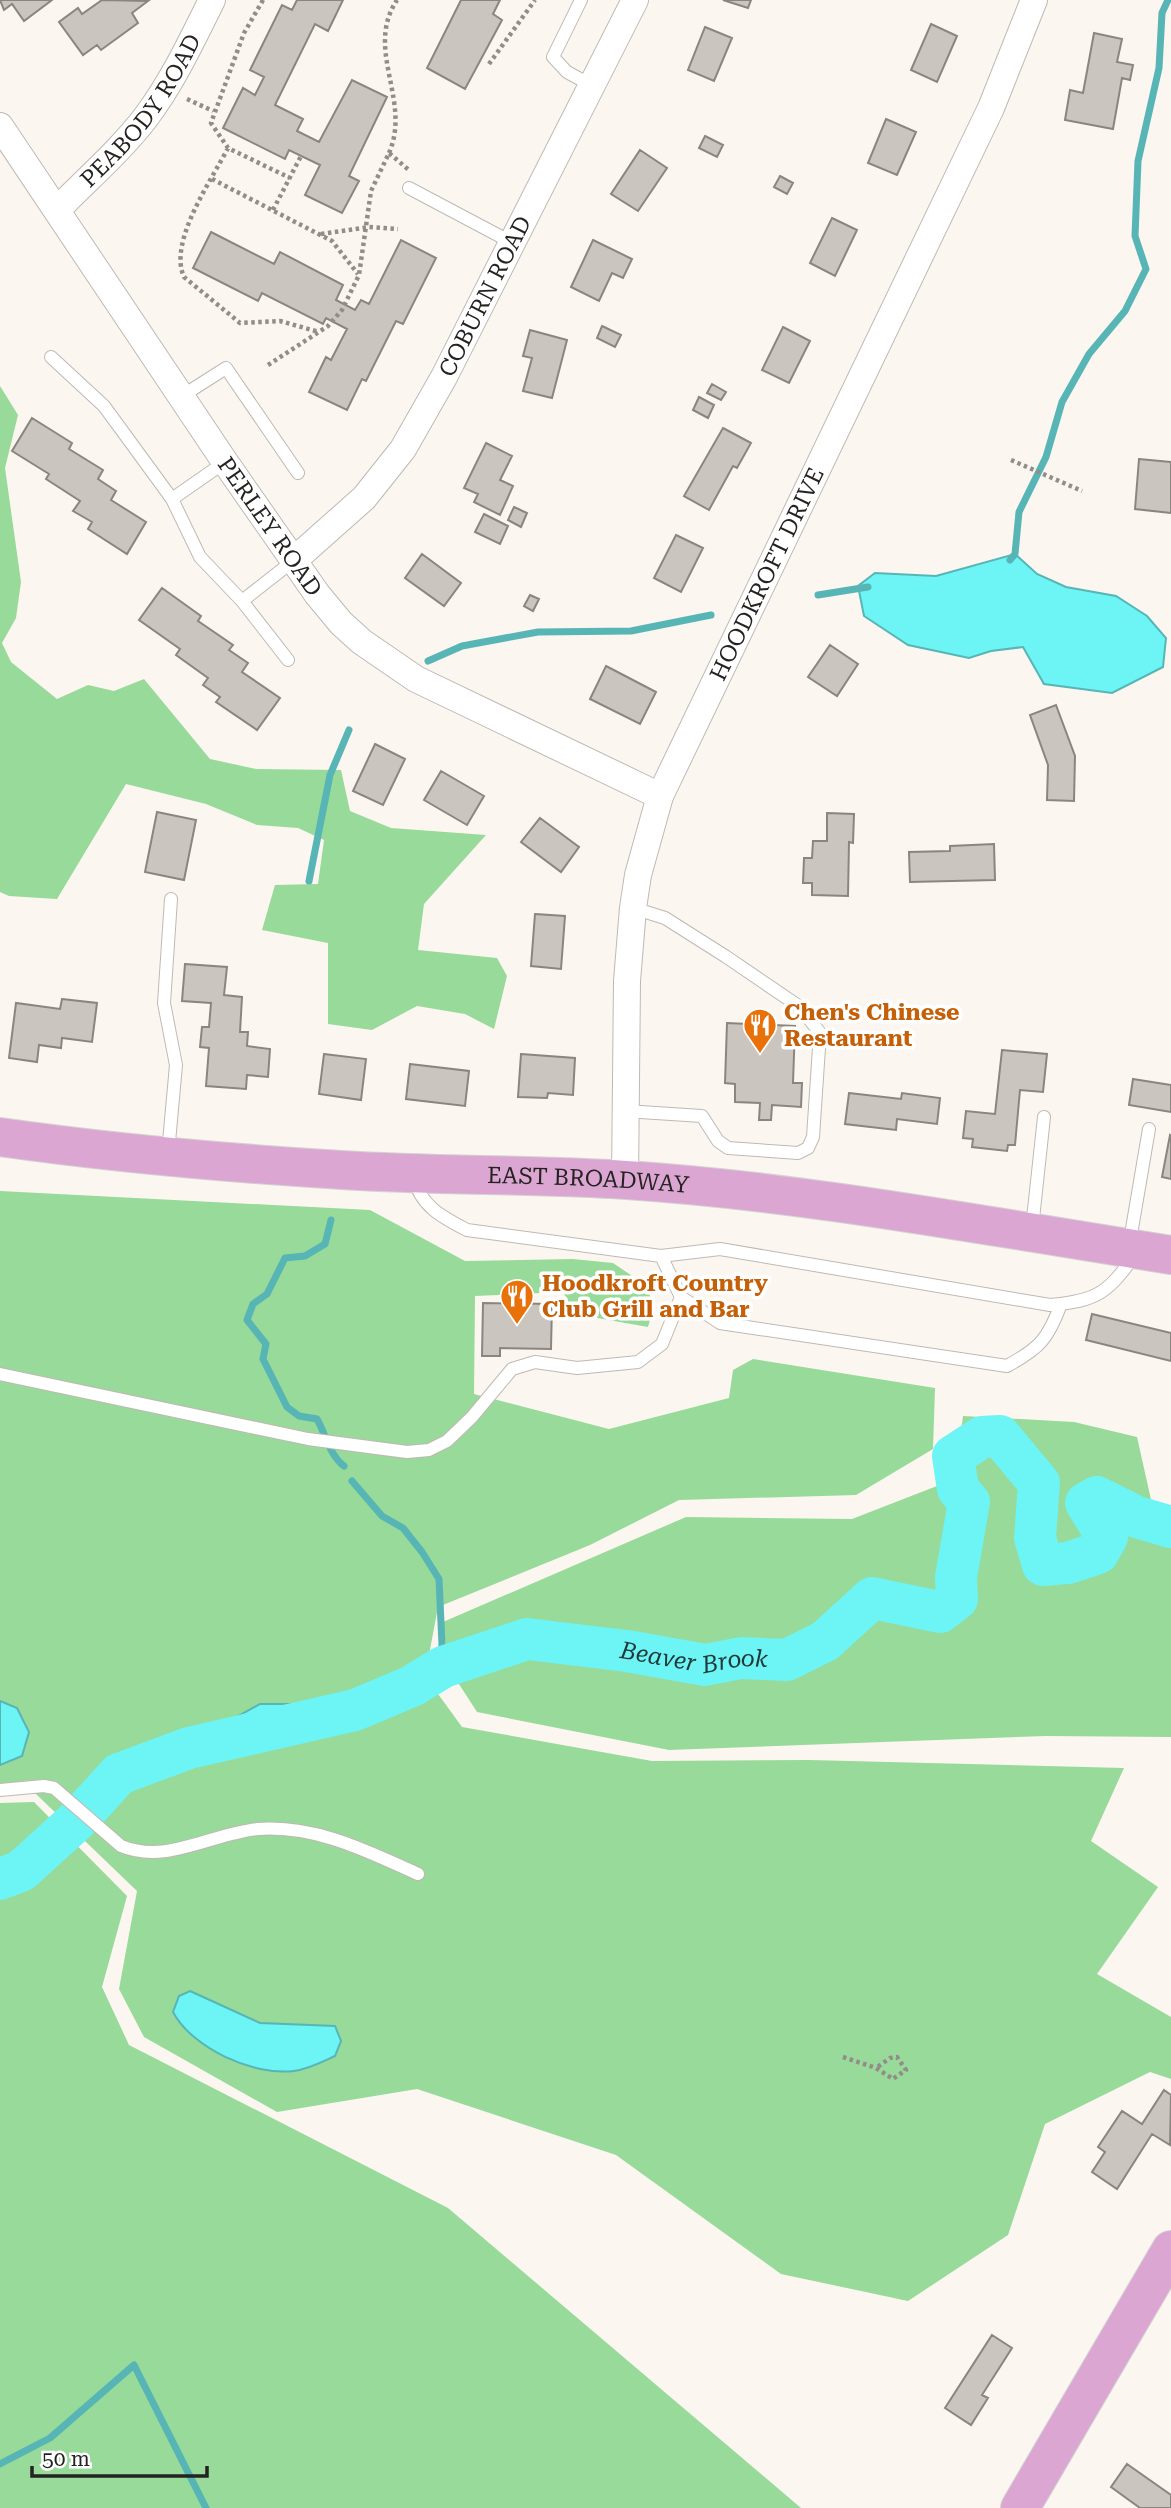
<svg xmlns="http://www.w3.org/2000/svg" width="1171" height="2508" font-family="'Roboto Serif',serif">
  <rect width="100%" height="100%" fill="#fcf6f0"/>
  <path fill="#97da99" d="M0,386L18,415L5,468L21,582L16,618L2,643L11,662L57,699L88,685L114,691L144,679L210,759L256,769L341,770L350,811L391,828L486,835L424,904L418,950L497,958L507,976L494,1029L465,1014L417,1006L372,1030L328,1024V943L262,930L275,885L318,884L324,840L298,828L257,825L206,804L126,784L57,899L9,896L0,892Z
    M0,1191L370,1210L465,1261L573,1259L613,1263L644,1284L654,1304L648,1327L575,1314L563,1292L475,1296L474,1394L609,1429L729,1398L733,1370L753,1359L935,1388L933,1449L856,1495L679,1500L590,1545L438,1607L425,1676L462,1727L652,1761L809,1760L1124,1768L1091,1841L1158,1887L1097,1974L1171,2017V2079L1150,2072L1045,2124L1008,2235L908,2301L781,2274L616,2155L417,2089L277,2112L144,2037L119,1989L137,1891L36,1794H0Z
    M963,1416L1074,1422L1137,1437L1152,1504L1171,1511V1737L1046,1736L669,1750L477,1712L448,1667L443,1622L686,1517L852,1519L955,1479Z
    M34,1802L127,1896L102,1987L129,2045L448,2208L801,2508H0V1803Z"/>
  <path fill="#6df4f5" stroke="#57b5b5" stroke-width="2" d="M1015,554L1037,574L1066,587L1116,596L1147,616L1166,638L1163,667L1112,693L1044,684L1023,647L991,651L969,658L908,645L864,616L858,586L875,573L936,576Z
    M435,1665L445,1683L428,1690L376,1720L273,1726L248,1733L198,1765L134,1780V1763L206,1734L260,1704H308L359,1700L385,1691Z
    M0,1701L17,1708L29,1732L22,1756L0,1765Z
    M190,1991L260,2023L335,2026L341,2041L335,2056C322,2062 309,2069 294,2071C253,2076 192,2048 173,2012L179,1996Z"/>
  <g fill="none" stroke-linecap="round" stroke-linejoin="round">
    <path stroke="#57b5b5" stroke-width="7" d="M1010,560L1015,554L1019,512L1046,457L1062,402L1089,354L1125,311L1146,269L1135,236L1138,161L1159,68L1162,13L1168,0
      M818,595L868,587
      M428,661L462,646L538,632L631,631L711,615
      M309,881L330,775L349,730
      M331,1220L325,1244L305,1256L285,1258L267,1294L253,1304L247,1320L266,1344L263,1359L287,1407L299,1416L317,1419C326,1435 329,1454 344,1466
      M352,1481L382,1516L403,1528L422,1552L439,1579L443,1667
      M0,2464L50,2438L134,2365L206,2508"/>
    <path stroke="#6df4f5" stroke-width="42" id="s1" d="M0,1879L21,1871L76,1821L119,1774L189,1748L355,1710L412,1686L443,1667L527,1639L627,1651L705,1665L741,1658L787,1660L825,1641L872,1598L940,1612L957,1599L956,1577L969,1502L958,1489L953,1456L982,1437L1000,1436L1039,1483L1035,1538L1043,1565L1068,1563L1098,1553L1107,1537L1086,1503L1097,1497L1137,1517L1171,1527"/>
  </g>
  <path fill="#cbc5c0" stroke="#8b8580" stroke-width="2" d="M0,0H52L24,21L12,4L4,10Z
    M102,0L148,1L132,13L138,23L101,50L97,45L83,55L59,22L78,8L82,14Z
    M297,0H343L328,31L315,24L275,105L303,119L297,131L319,142L352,80L387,97L349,176L359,181L342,213L305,195L320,165L289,150L285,159L223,128L243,88L255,95L264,77L250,70L282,5L292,10Z
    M461,0H500L493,14L502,20L465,89L427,68Z
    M723,0H751L748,8Z
    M931,24L957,36L937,82L911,70Z
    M705,27L732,38L714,81L688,70Z
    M1094,33L1122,39L1117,62L1133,65L1130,80L1122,78L1113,129L1065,120L1070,90L1083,93Z
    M886,119L916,132L897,175L868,163Z
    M705,136L723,145L717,157L699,148Z
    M640,150L667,168L638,211L611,194Z
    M780,176L793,183L787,194L774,187Z
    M832,218L857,230L835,276L810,263Z
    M211,232L274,264L280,252L343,285L336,300L355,310L361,300L369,304L401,240L436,258L403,324L396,321L366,381L362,379L347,410L309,392L326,357L331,360L347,329L326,318L323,324L262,293L258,301L193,268Z
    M593,240L632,259L623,278L612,273L599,301L571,287Z
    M602,326L621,335L615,347L597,338Z
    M783,327L810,341L789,383L762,370Z
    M530,330L567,340L552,398L523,391L532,358L523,356Z
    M712,384L726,392L721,400L707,393Z
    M699,397L714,405L708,418L693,410Z
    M32,418L72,443L69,449L103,470L98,479L116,491L111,500L146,522L127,554L88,529L92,522L73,511L80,501L46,479L49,474L12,451Z
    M723,428L751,443L737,468L733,466L709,510L684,496Z
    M486,443L512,456L500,480L513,486L500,515L474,502L478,494L464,488Z
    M1139,459L1171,462V513L1135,509Z
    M514,507L527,513L521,527L508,520Z
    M484,514L508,526L500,544L475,532Z
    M676,535L703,548L681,592L654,578Z
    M422,554L461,583L444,606L405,578Z
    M162,588L201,616L198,621L233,645L229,650L248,663L242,672L280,698L257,730L216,702L220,697L203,685L208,678L176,655L180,649L139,620Z
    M530,595L539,599L533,611L524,606Z
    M830,645L858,664L837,696L808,677Z
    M606,666L656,692L640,724L590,699Z
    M1056,705L1075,756L1074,801L1047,800L1048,765L1030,715Z
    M375,744L405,759L383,805L353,791Z
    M441,771L484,796L467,825L424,800Z
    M157,812L196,820L184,880L145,872Z
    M827,813L854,814L853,843L849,842L848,896L812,895V883H803L804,858H812L813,841H827Z
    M540,818L579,847L561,872L521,842Z
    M994,844L995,880L910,882L909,852L950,851V846Z
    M535,914L565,916L561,969L531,966Z
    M185,964L227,967L224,995L242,997L240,1032H248L247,1046L270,1049L268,1077L247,1075L246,1089L206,1086L209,1048L200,1047L202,1027H209L211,1003L182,1001Z
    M62,999L97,1003L92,1042L62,1038L61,1048L39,1045L37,1062L9,1058L16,1003L60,1009Z
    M727,1023L795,1026L793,1083H802L801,1107L772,1105L771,1120H759L760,1103L735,1102V1084L725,1083Z
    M1002,1050L1047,1054L1043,1092L1020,1090L1015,1145H1008L1007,1151L972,1147L973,1139L963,1138L966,1111L995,1114Z
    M324,1054L366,1059L361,1100L319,1094Z
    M521,1054L575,1058L573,1095L548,1093L547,1098L518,1097Z
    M410,1064L469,1071L465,1106L406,1099Z
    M1133,1079L1171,1085V1112L1129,1105Z
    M849,1093L901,1099L902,1093L940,1098L937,1124L897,1119L896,1130L845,1124Z
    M1170,1135L1171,1136V1179L1162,1177Z
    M483,1303L552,1304L551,1349L500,1348V1356H482Z
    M1092,1314L1171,1333V1361L1086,1340Z
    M1164,2090L1171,2095L1170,2145L1152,2134L1117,2189L1092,2172L1105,2152L1098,2147L1122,2111L1142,2124Z
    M992,2335L1012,2348L982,2395L988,2398L971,2425L945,2408Z
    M1127,2464L1171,2495V2508H1140L1111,2487Z"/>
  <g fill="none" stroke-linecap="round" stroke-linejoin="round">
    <defs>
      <path id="lane" d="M581,0L553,57L567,72L591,85
        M409,188L511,242
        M51,357L104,406L172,499L200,557L242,601L288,660
        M182,396L226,368L298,473
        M172,499L225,462
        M242,601L293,561
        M625,1111L702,1116L718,1141L728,1148L798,1153L808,1148L813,1137L820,1033L800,1007L725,956L665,918L633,908
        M168,1153L176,1065L164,1003L171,899
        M414,1177C420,1206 442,1217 467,1230L661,1256L720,1249L1050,1305C1098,1301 1109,1292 1136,1253
        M1032,1228L1044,1117
        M1129,1246L1149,1129
        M661,1256L681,1297L720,1323L1007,1366C1040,1348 1048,1339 1061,1304
        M0,1374L308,1439L407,1452L429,1450L447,1441L472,1417L512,1369L535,1362L577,1368L638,1362L662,1344L681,1297
        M0,1790L44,1786L54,1788L121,1846C167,1865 212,1833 258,1829C316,1825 367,1851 418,1874"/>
      <g id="street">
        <path id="s2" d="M0,126L225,462L317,594L341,623L362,642L416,679L660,796"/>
        <path id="s3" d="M57,210C87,179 120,151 146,117C173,81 192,40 212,0"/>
        <path id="s4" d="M293,561L364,498L403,449L444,377L635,0"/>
        <path id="s5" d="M625,1180L627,981L633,908L638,875L660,796L991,108L1034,0"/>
      </g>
      <g id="primary">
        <path id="s6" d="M0,1137C113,1153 227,1163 342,1170C436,1176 531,1174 626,1180C809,1192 990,1227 1171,1255"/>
        <path d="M1020,2508L1171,2250"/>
      </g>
    </defs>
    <use href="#lane" stroke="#bfb9b4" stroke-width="14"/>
    <use href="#street" stroke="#bfb9b4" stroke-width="28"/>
    <use href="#primary" stroke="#d3d3d3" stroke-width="40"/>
    <path stroke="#918d89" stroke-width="4.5" stroke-dasharray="3.5 3.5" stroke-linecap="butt" d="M263,0L244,33L211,123L228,148L290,178
      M489,64L535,0
      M187,99L213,111
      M228,148C211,181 168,242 184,277L240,323L280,321L319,332
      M389,153C412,100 364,50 397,0
      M212,179L332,241L358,274
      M273,210L301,156
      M321,234L369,227L398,229
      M268,365L328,326L342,310L359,275L371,191L389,153L410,171
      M1011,460L1082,491
      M843,2057L876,2068L893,2079L906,2070L897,2057L890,2058L876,2068"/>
    <use href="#lane" stroke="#fff" stroke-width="12"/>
    <use href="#street" stroke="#fff" stroke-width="26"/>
    <use href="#primary" stroke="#dca6d3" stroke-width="38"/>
  </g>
  <defs>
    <symbol id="restaurant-pin" viewBox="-11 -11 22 30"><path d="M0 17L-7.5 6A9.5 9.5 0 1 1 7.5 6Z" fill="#e8710a" stroke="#fff"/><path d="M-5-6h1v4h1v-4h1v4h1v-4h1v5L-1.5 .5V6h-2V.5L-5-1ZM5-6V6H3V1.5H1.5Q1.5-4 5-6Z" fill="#fff"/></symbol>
  </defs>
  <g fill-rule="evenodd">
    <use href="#restaurant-pin" x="741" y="1006" width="38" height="52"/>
    <use href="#restaurant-pin" x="498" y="1277" width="38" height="52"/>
  </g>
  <g text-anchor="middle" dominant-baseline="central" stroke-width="7" stroke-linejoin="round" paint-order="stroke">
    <g font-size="23" fill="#252321" stroke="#fff">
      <text stroke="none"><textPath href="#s3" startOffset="131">PEABODY ROAD</textPath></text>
      <text stroke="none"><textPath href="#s4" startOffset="331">COBURN ROAD</textPath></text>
      <text stroke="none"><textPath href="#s2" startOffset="483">PERLEY ROAD</textPath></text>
      <text stroke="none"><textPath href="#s5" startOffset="634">HOODKROFT DRIVE</textPath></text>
      <text stroke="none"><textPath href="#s6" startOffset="590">EAST BROADWAY</textPath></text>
    </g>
    <g font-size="23" font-weight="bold" fill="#c56008" stroke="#fff" text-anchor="start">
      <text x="784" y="1012">Chen's Chinese<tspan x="784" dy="26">Restaurant</tspan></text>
      <text x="542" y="1283">Hoodkroft Country<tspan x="542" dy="26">Club Grill and Bar</tspan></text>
    </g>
    <g font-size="24" font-style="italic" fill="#223939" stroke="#fff">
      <text stroke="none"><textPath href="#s1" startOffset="761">Beaver Brook</textPath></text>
    </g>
  </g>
  <path d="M32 2466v10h175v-10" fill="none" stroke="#252321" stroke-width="3.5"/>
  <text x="42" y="2466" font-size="21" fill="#252321" stroke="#ffffff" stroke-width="5" paint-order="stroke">50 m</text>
</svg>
